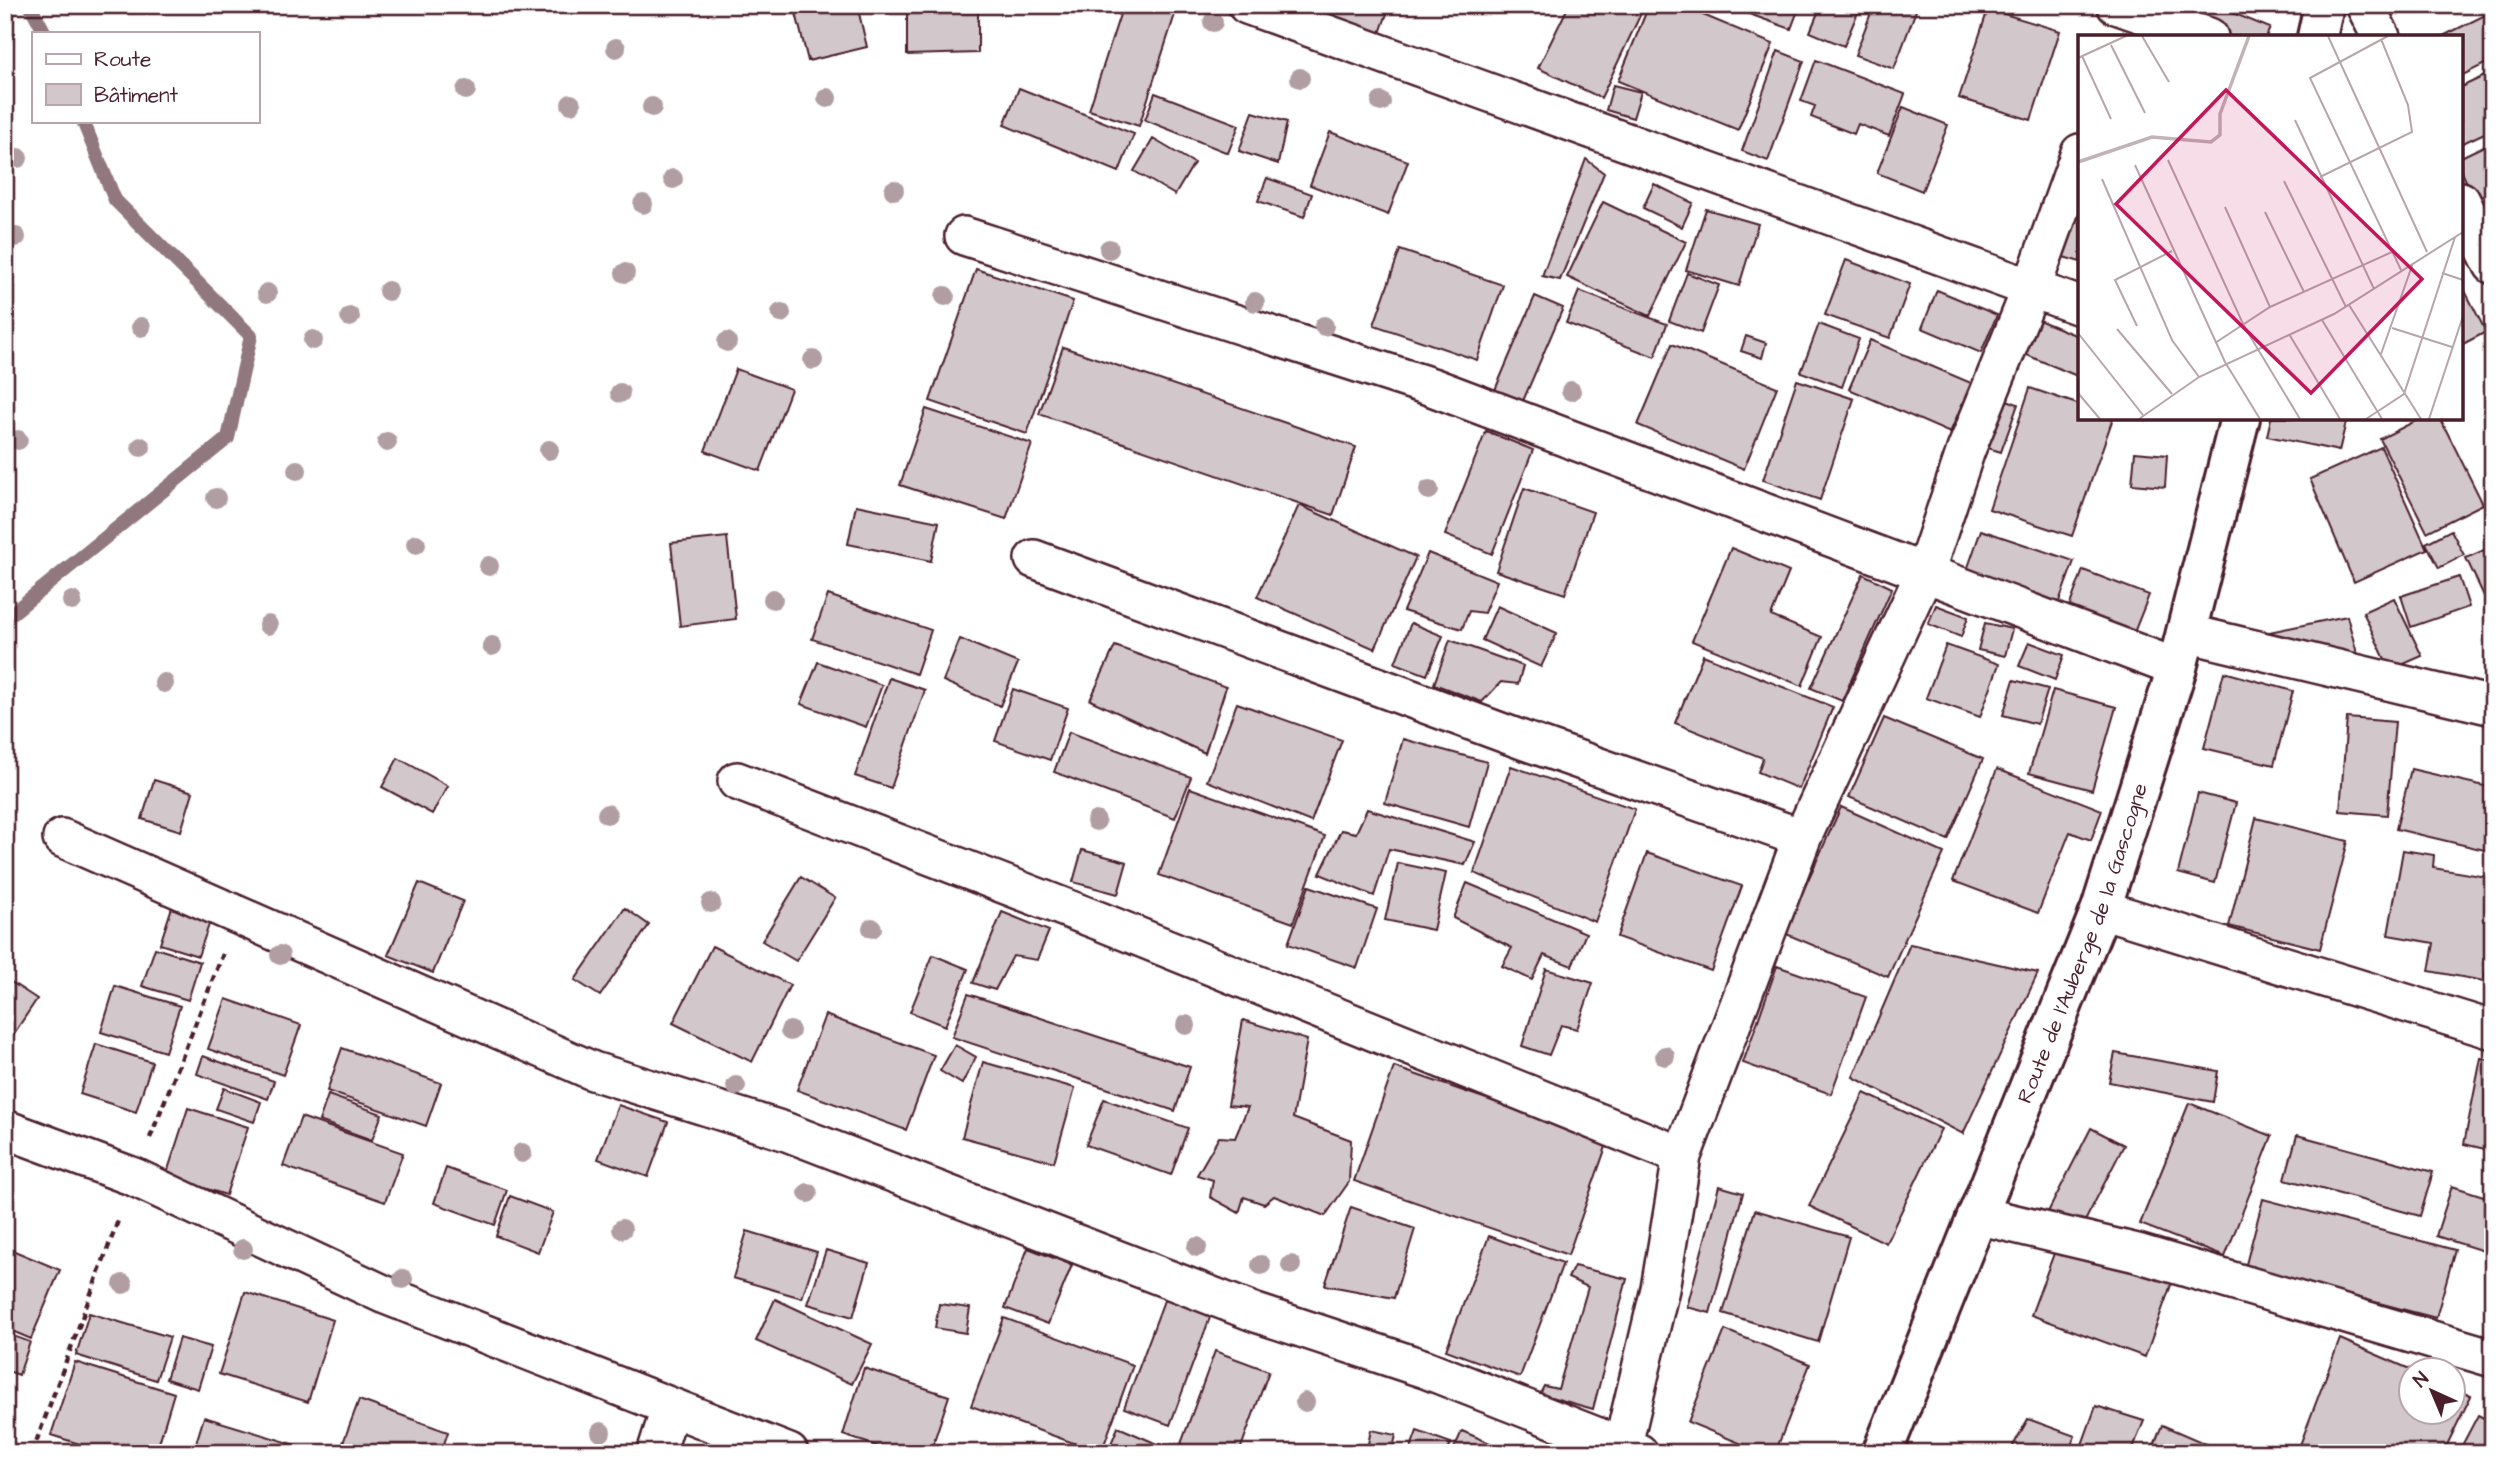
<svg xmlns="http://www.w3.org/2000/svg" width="2498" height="1458" font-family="'Architects Daughter',sans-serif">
  <rect width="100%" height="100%" fill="#fff"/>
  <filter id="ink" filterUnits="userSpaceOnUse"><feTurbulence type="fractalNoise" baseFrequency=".0143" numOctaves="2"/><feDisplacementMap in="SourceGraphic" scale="14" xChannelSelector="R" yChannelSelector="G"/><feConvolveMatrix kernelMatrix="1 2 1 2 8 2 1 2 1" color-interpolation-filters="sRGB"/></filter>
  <g filter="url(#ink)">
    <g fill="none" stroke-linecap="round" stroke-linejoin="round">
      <path stroke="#91787e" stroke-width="14" d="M30,5L45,33
        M5,619L228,438L251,336L115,200L83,121"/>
    </g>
    <path fill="#d2c7cb" stroke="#4a1f2b" stroke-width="2" d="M794,5H857L867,47L808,61Z
      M907,5H978V53L907,55Z
      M1123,5H1178L1139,126L1089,110Z
      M1330,5H1390L1379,36L1326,15Z
      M1569,5H1645L1601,98L1538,68Z
      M1649,5H1679L1773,44L1738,130L1618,81Z
      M1724,5H1800L1791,29Z
      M1821,5H1861L1844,46L1810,32Z
      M1874,5H1918L1894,69L1855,55Z
      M2156,5H2213L2270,28L2266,37H2229Z
      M1988,9L2060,31L2031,120L1959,98Z
      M2493,11V60L2461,76V37H2441Z
      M1778,51L1804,61L1768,161L1742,151Z
      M1816,60L1905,94L1889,136L1858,124L1854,134L1811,117L1815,106L1801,101Z
      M2493,72V129L2461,144V87Z
      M1613,85L1641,92L1633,118L1606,110Z
      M1019,88L1134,134L1119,172L1004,125Z
      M1155,93L1239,125L1228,153L1145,120Z
      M1903,107L1948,125L1922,191L1877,173Z
      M1253,112L1287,122L1278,164L1239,151Z
      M1330,132L1408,161L1388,215L1310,185Z
      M1153,139L1194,163L1175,195L1134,171Z
      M2490,143L2493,191L2475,200L2461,170V157Z
      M1586,159L1604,173L1560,280L1542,276Z
      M1267,178L1312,194L1304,217L1258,201Z
      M1654,184L1693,203L1682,227L1643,208Z
      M2080,198V262L2060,256Z
      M1603,202L1686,242L1650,316L1567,277Z
      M1706,209L1758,224L1739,286L1686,270Z
      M1400,250L1503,285L1477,360L1374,325Z
      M1846,260L1910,284L1890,338L1825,315Z
      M976,269L1073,301L1027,434L930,401Z
      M1687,273L1719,285L1701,333L1669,321Z
      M2461,283L2486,332L2461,345Z
      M1937,290L1997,315L1981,353L1922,328Z
      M1579,291L1667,324L1655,357L1566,323Z
      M1535,296L1563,308L1520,408L1492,397Z
      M2036,319L2080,337L2077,376L2022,353Z
      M1819,324L1859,339L1842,387L1801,372Z
      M1746,336L1766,343L1762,358L1741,351Z
      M1870,340L1971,383L1950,433L1849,389Z
      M1672,344L1777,387L1744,469L1638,425Z
      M1063,347L1356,447L1333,515L1039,414Z
      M736,369L791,389L760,471L705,451Z
      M1797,380L1854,399L1820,500L1763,480Z
      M2030,388L2080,405V418H2113L2072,536L1989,509Z
      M2004,399L2018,404L2001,452L1988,448Z
      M926,409L1032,444L1006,519L900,485Z
      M2271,418H2347L2339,451L2267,436Z
      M2421,418H2440L2483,504L2427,532L2380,439Z
      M1486,431L1533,450L1492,554L1445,535Z
      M2381,447L2427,549L2354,582L2310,479Z
      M2135,452L2167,455L2165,487L2132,484Z
      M1524,488L1593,512L1565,594L1496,571Z
      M856,505L939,522L931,561L848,544Z
      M1299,505L1416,557L1375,649L1257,597Z
      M1981,530L2074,561L2057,607L1965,576Z
      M2451,530L2464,555L2439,568L2426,543Z
      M727,537L736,619L680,626L671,543Z
      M2493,546V615L2466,558Z
      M1731,548L1789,572L1771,616L1822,637L1802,686L1692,641Z
      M1428,553L1497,581L1484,613L1469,611L1462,629L1403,611Z
      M2083,570L2149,595L2133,635L2068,610Z
      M1863,574L1892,588L1842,701L1811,688Z
      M2459,577L2469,607L2411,627L2401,596Z
      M828,595L931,630L916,674L812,639Z
      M2394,598L2422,656L2390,670L2363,612Z
      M1936,605L1968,617L1961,637L1928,624Z
      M1497,606L1557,633L1541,667L1482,640Z
      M2347,616L2362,672L2269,646V632Z
      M1411,623L1443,636L1427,675L1395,663Z
      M1985,623L2012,629L2005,656L1978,650Z
      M960,639L1018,663L1000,706L943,681Z
      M1450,640L1523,666L1518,684L1501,682L1482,702L1434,684Z
      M2029,642L2064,655L2055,680L2019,666Z
      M1946,645L1999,664L1980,717L1926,698Z
      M1115,646L1226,687L1205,753L1090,700Z
      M1703,655L1833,707L1799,789L1758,772L1763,758L1675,723Z
      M818,662L882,685L866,727L801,704Z
      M2224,672L2293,691L2274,765L2204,748Z
      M889,678L925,690L891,788L855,776Z
      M2014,680L2048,689L2037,724L2003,715Z
      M1013,689L1068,708L1050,760L995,741Z
      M2053,690L2116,707L2092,790L2029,773Z
      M1237,703L1342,740L1311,822L1207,781Z
      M1884,718L1983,759L1948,840L1849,797Z
      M2347,718L2395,722L2387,815L2340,811Z
      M1069,732L1191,777L1175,818L1054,772Z
      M1403,739L1487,762L1469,827L1385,803Z
      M398,758L448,786L432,814L382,787Z
      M1511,766L1635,809L1595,922L1474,873Z
      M1997,769L2102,810L2091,840L2070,832L2038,913L1953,881Z
      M2411,769L2493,788V852L2396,829Z
      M154,780L193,792L181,831L142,819Z
      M1190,788L1325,836L1293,923L1159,875Z
      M2198,793L2236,803L2215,883L2178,873Z
      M1841,807L1944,853L1888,977L1784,933Z
      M1367,809L1475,842L1465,865L1389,849L1374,896L1320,874L1341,830L1356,833Z
      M2256,818L2348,841L2320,949L2229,926Z
      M1082,850L1127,862L1118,894L1073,882Z
      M2403,850L2434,855L2433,868L2493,878V931L2484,981L2429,971L2434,943L2388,935Z
      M1647,853L1742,886L1711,971L1617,937Z
      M1398,863L1446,873L1433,930L1385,920Z
      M801,877L835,898L796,961L762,941Z
      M419,883L463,901L433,973L388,955Z
      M1467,883L1586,933L1572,966L1544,955L1532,980L1502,966L1512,948L1453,918Z
      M1309,886L1377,909L1357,968L1288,944Z
      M172,907L211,919L198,956L160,944Z
      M625,908L649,925L600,996L575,980Z
      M1002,912L1049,931L1037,960L1013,956L995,990L973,983Z
      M1910,944L2038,973L1963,1134L1853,1077Z
      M712,946L790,985L752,1062L673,1023Z
      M155,948L200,962L188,1000L142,986Z
      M933,955L968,969L945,1026L910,1012Z
      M1777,966L1866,997L1831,1094L1743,1063Z
      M1546,969L1593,983L1577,1029L1561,1025L1549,1055L1522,1046Z
      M5,978L37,999L5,1047Z
      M115,986L180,1006L165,1052L101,1032Z
      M968,994L1190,1067L1175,1111L952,1037Z
      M226,999L301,1025L283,1075L208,1049Z
      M825,1015L934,1055L906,1130L797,1090Z
      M1243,1020L1307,1040L1293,1118L1351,1140L1349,1182L1325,1216L1274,1196L1264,1204L1244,1197L1239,1213L1210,1197L1213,1180L1197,1175L1219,1137L1235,1138L1248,1107L1228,1105Z
      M96,1044L152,1062L136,1112L80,1094Z
      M955,1045L976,1057L962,1084L940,1071Z
      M342,1048L441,1083L426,1126L327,1091Z
      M2115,1053L2218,1071L2213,1102L2109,1082Z
      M203,1056L274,1081L268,1099L197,1074Z
      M2481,1058L2493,1061V1151L2464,1144Z
      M983,1062L1075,1088L1054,1162L962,1137Z
      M1394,1067L1608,1141L1568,1255L1354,1181Z
      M224,1088L261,1102L254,1122L216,1109Z
      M1864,1093L1941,1129L1886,1243L1809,1206Z
      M328,1095L382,1114L372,1140L319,1121Z
      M1104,1099L1188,1128L1171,1175L1086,1145Z
      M2189,1103L2272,1136L2225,1257L2140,1224Z
      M618,1105L668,1122L648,1177L598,1159Z
      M188,1108L248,1127L226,1195L166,1176Z
      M301,1117L403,1153L385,1202L283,1166Z
      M2091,1128L2124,1145L2081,1229L2048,1212Z
      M2297,1135L2433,1172L2420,1216L2285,1179Z
      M446,1168L507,1190L495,1225L434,1203Z
      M1719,1186L1743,1193L1710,1313L1687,1307Z
      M2452,1186L2493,1199V1254L2436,1236Z
      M510,1196L553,1212L538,1252L496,1236Z
      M2263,1199L2455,1250L2436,1318L2245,1268Z
      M1351,1207L1415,1229L1394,1298L1325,1285Z
      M1755,1210L1849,1237L1818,1342L1723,1313Z
      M747,1231L817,1252L802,1298L733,1278Z
      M1489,1236L1563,1263L1520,1377L1446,1350Z
      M2059,1240L2172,1282L2145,1357L2031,1315Z
      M5,1247L60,1270L31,1339L5,1328Z
      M1028,1248L1072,1265L1048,1324L1005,1308Z
      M826,1250L869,1263L853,1317L808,1304Z
      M1574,1266L1627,1279L1593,1409L1540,1394L1544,1386L1558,1389L1588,1287L1568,1278Z
      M245,1292L333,1320L308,1402L219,1374Z
      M1166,1295L1212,1312L1170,1425L1124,1408Z
      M775,1299L872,1344L852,1384L756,1341Z
      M939,1304L970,1308L966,1333L935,1328Z
      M89,1313L170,1337L156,1380L76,1355Z
      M1004,1318L1133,1365L1101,1453L971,1406Z
      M1725,1330L1810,1364L1775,1453H1764L1688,1422Z
      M5,1333L30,1342L19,1375L5,1370Z
      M179,1338L211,1347L198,1389L166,1379Z
      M2340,1339L2412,1370L2410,1412H2452V1388L2471,1396L2443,1453H2297Z
      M1215,1351L1269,1371L1239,1453H1204L1181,1444Z
      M75,1362L174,1393L156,1453H108L51,1435Z
      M864,1368L949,1396L930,1453H898L843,1435Z
      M359,1400L448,1432L441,1453L340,1451Z
      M2096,1406L2144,1421L2131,1453H2079Z
      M2478,1415L2493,1423V1453H2458Z
      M204,1417L299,1446L297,1453H193Z
      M2028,1419L2075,1436L2068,1453H2009Z
      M2162,1425L2211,1446L2209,1453H2151Z
      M1118,1427L1178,1453H1107Z
      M1371,1430L1396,1435L1392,1453H1366Z
      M1417,1431L1451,1443L1447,1453H1409Z
      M1462,1431L1513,1453H1452Z"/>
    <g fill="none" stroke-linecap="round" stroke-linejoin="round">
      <defs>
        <path id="street" d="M1247,5L2080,306
          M2116,5L2209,37
          M2365,5L2381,37
          M2461,201L2493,265
          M964,236L1432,387L2177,668
          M1034,559L1525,741L1802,838
          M2186,633L2493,706
          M737,781L1102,922L1682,1156
          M62,838L593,1071L784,1131L1256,1313L1425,1369L1639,1453
          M2101,909L2493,1030
          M5,1129L134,1177L383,1294L789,1453
          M1977,1215L2137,1253L2493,1358
          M656,1453L670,1409
          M1621,1453L1660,1289L1682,1156L1802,838L1925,572L1966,450L2032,287L2080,153"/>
        <g id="secondary">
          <path d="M2317,37L2324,5"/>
          <path id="s1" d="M1882,1453L2101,909L2177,668L2240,418"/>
        </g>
      </defs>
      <use href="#street" stroke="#4a1f2b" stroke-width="42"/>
      <use href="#secondary" stroke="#4a1f2b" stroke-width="44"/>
      <path stroke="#4a1f2b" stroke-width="4.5" stroke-dasharray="7 5" stroke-linecap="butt" d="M150,1138L223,954
        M32,1453L119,1218"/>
      <use href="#street" stroke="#fff" stroke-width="37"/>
      <use href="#secondary" stroke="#fff" stroke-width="38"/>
    </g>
    <g fill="#b19ea3">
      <circle cx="1213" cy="22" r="10"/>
      <circle cx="616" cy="48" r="10"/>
      <circle cx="1300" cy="78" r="10"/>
      <circle cx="466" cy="90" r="10"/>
      <circle cx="827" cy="98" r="10"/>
      <circle cx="1381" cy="102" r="10"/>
      <circle cx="571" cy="104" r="10"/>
      <circle cx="652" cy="107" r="10"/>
      <circle cx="18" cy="158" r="10"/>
      <circle cx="673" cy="179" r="10"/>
      <circle cx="894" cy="190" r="10"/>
      <circle cx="643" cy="204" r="10"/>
      <circle cx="16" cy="237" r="10"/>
      <circle cx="1109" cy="249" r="10"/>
      <circle cx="625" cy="273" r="10"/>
      <circle cx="388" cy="291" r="10"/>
      <circle cx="267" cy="293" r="10"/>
      <circle cx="945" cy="296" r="10"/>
      <circle cx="1255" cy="302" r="10"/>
      <circle cx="781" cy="313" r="10"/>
      <circle cx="350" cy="317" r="10"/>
      <circle cx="1324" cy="326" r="10"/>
      <circle cx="141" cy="327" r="10"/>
      <circle cx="313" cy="340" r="10"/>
      <circle cx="727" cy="342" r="10"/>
      <circle cx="813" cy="360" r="10"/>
      <circle cx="1571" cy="391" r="10"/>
      <circle cx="620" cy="393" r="10"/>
      <circle cx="18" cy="440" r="10"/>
      <circle cx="387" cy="442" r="10"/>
      <circle cx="141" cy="447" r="10"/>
      <circle cx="549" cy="450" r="10"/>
      <circle cx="297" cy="470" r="10"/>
      <circle cx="1429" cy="490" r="10"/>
      <circle cx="216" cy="498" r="10"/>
      <circle cx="416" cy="544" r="10"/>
      <circle cx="489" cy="566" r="10"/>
      <circle cx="773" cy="599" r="10"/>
      <circle cx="72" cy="601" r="10"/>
      <circle cx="268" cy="625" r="10"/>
      <circle cx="492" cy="646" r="10"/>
      <circle cx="164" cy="683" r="10"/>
      <circle cx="607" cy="814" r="10"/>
      <circle cx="1096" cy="821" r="10"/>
      <circle cx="711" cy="903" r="10"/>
      <circle cx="872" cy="928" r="10"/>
      <circle cx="280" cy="955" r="10"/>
      <circle cx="1186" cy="1025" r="10"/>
      <circle cx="790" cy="1031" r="10"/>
      <circle cx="1665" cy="1056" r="10"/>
      <circle cx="736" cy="1086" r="10"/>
      <circle cx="522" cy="1153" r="10"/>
      <circle cx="808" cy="1193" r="10"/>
      <circle cx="622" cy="1229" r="10"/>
      <circle cx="1197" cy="1247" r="10"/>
      <circle cx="243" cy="1249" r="10"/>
      <circle cx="1261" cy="1265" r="10"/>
      <circle cx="1291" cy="1265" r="10"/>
      <circle cx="403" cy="1279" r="10"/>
      <circle cx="123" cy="1284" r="10"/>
      <circle cx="1305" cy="1402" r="10"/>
      <circle cx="601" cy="1432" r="10"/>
    </g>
  </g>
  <g text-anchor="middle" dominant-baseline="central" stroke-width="5" stroke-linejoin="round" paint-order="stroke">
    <g font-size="21" fill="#4a1f2b" stroke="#fff">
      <text stroke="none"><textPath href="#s1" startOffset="548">Route de l'Auberge de la Gascogne</textPath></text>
    </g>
  </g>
  <g transform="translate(2078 35)">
    <rect width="385" height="385" fill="#fff"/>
    <path fill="none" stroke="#c1b3b6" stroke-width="3.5" d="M0,127L74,102L133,107L142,100V79L171,1"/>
    <path fill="none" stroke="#b7a5aa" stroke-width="2" d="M64,1L91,47M250,1L349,217M310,1L232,43L323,235M33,10L67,78M4,21L33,84M0,23L48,1M217,85L296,254M90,125L166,291L222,384M57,130L147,327L182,384M242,142L334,97L330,70L303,4M24,144L94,305L121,342M206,146L268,272M147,172L192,272M187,177L226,257M364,238L385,245M271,270L343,384M244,285L304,384M59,291L37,245L94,216M314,293L374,312M39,294L94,359M0,298L65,380M211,299L262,384M137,308L192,272L314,217M303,319L335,228M0,358L22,384M61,384L121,342L256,279L385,197M288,384L326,359L377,202M351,384L385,281"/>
    <path fill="#c2185b" fill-opacity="0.15" stroke="#c2185b" stroke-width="3.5" d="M148,55L344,244L233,358L38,169Z"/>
    <rect width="385" height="385" fill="none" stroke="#4a1f2b" stroke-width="3.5"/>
  </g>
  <rect width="2498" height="1458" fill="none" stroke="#fff" stroke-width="28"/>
  <rect x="14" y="14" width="2470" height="1430" fill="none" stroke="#4a1f2b" stroke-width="2.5" filter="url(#ink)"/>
  <rect x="32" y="32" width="228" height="91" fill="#ffffff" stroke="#b7a5aa" stroke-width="2"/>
  <rect x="46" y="54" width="35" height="10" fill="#ffffff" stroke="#b7a5aa" stroke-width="2"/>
  <text x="94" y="66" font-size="21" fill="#4a1f2b">Route</text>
  <rect x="46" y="84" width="35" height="21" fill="#d2c7cb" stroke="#b7a5aa" stroke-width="2"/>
  <text x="94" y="102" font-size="21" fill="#4a1f2b">Bâtiment</text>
  <g transform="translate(2432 1391) rotate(316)"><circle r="33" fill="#ffffff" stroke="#b7a5aa" stroke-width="2"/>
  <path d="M0-5L12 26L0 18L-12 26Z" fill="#4a1f2b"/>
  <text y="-10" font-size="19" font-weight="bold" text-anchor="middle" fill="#4a1f2b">N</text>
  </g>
</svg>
